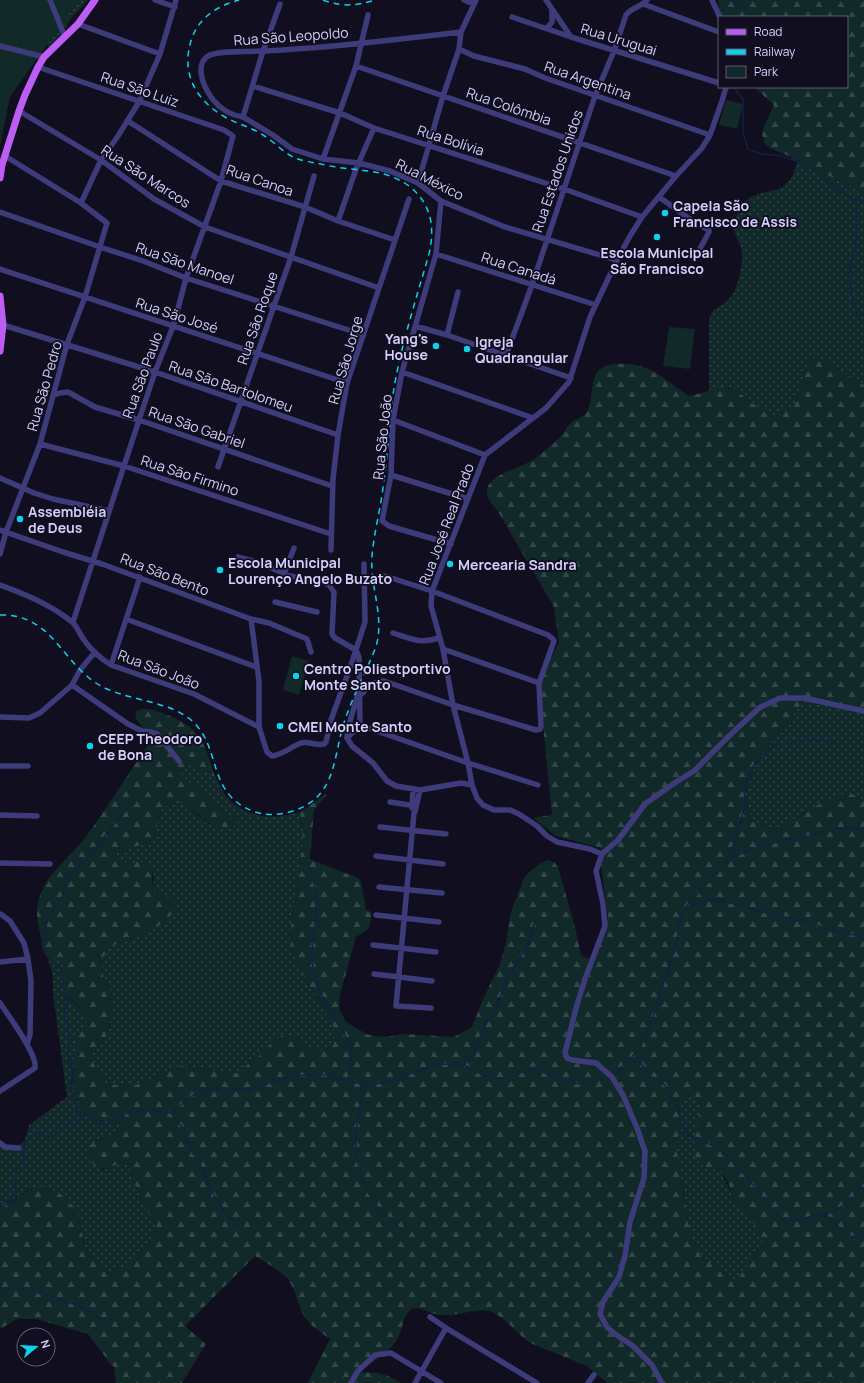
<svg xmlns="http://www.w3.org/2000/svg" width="864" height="1383" font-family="Manrope,sans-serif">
  <defs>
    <pattern id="grass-dots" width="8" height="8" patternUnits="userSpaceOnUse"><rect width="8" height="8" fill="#112928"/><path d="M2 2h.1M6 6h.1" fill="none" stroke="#334748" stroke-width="1.8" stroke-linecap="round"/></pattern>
    <pattern id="forest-firs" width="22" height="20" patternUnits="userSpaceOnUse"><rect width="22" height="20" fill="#112928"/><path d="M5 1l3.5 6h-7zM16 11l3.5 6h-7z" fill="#334748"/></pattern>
  </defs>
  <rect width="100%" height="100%" fill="#110e1f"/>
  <path fill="url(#grass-dots)" d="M50,0H88L70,20L52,51L48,46L44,39Z
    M797,162L813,168L860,191L864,195V385L826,361L815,358L810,361L794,406L771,417L735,390L729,388L709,391V320C714,304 720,309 729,299C738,289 741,271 742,259C743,247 738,242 735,233C732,224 737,211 743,204C762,182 787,204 797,162Z
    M806,696L864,710V800C858,796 851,794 844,795C827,797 808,811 793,820C787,823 780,826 774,829L751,821L745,795L754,768L772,743L791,723L794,713Z
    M187,764C193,767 211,773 215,777C220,783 221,791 226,796C245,819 274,820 300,812L303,839L290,933L291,945L300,969L334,1028V1045L319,1052L310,1047L298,1038L285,1035L279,1037L269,1045L265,1051L237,1073L181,1066L176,1068L133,1086L106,1084L90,1058L99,1044L105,1038L109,1029L110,1022L111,996L109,988L104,981L101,959L112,946L146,933L160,925L179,904L178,899L173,897L164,896L154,891L153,869L130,862H119L115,854L149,842L154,837L162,809L176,799L208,823L222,828L234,826L235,818L227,814L181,775Z
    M45,950L62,963L68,997L88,1016L85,1024L78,1037L71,1081L77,1100L106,1119L115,1117L125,1116L115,1134L98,1140L102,1170L129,1160L132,1179L138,1190L144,1207L157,1225L152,1238L122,1268L106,1273L84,1246L80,1221L31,1189L0,1206V1144L17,1146L22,1143L25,1140L29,1125L67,1097L53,993V981L52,971Z
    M693,1093L701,1104L704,1167L714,1169L722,1174L734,1199L742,1211L753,1222L764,1240L735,1284L720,1270L701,1256L690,1233L677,1151L680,1105Z"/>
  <path fill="url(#forest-firs)" fill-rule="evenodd" d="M718,0H864V195L860,191L813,168L797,162L791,157L770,148L765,144L762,134L763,129L774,105L754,87H847V17H721Z
    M815,358H820L826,361L864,385V710L806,697L794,713L791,723L772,743L754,768L745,795L751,821L774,829C779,826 785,824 791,821C807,813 831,793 850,794C855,795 860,798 864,800V1383H607L587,1366L530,1343C517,1334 507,1319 492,1312C480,1307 458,1316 444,1315C441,1315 438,1315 435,1314C428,1313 416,1304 409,1311C403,1317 402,1333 396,1341C387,1354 371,1363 358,1372L378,1373L388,1376L401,1383H308L330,1339C320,1332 309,1325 303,1314C297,1302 295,1287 286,1277C279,1270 263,1261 255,1256L185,1326L206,1344L182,1383H116L114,1367L109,1363L104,1355L88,1334L36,1319H17L0,1329V1206L36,1187L45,1186L58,1192L74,1207L78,1213L84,1246L106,1273L122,1268L152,1238L157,1225L144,1207L138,1190L132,1179L129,1160C110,1166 92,1180 89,1149L92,1143L115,1134L125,1116C115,1116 105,1122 95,1119C87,1117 84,1111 80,1104C69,1085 72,1074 75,1054C76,1048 76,1041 78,1036C81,1029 85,1024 88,1016L65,993L62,983V963C57,959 48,955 45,950C42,945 41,935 39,929C28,884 65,865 88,834C109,805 128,774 148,745L149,734C143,727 133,720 136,711C145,706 153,710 162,713C202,728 203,739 215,777L187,764L181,775L227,814L235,818L238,822L234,826L227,828L215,827L176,799L162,809L154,837L149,842L115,854L119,862H145L150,864L153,869L152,879L154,891L164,896L173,897L179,899V904L171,915L160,925L146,933L112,946L101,959L104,981L109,988L111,996L110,1022L109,1029L105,1038L99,1044L90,1058L106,1084L133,1086L176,1068L181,1066L237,1073L265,1051L269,1045L279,1037L285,1035H292L319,1052L334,1045V1028L300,969L291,945L290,933L303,839L300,812L328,793L314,810L310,859L358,878L361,881L366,910L371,912V919L370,925L367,930L356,937L340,995L339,1009L346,1022L366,1034L375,1036L387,1037L403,1034L454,1037L472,1027L484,997L500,964L506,942L511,912L524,878L529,872L541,863L548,860L554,862L558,867L575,927L581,955L594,961L608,918L601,865V848L556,836L533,818L552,815L539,684L547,665L559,643L554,607L497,510C464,476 520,472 537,457C545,450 555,443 562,435C565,431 567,426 571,423C575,419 583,417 586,413C594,401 589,385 597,372C602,366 609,364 616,364C649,361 663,379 689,396C704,393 719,385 735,390L771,417L794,406L810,361ZM693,1094L701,1104C700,1121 690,1141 696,1158C700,1170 713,1167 721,1173C730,1180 731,1197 737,1206C741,1212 748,1216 752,1221C757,1227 760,1234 764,1240L735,1283L720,1270L701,1256L690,1233L677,1151L680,1105Z"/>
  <path fill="#112928" d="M0,0H79L10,97L0,146Z
    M726,100L743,104L737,129L719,125Z
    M669,327L695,329L690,369L663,366Z
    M292,656L309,661L299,695L283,690Z"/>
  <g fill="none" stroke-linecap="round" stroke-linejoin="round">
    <path stroke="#0f2242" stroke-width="1.5" d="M733,0L749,14L750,17
      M734,87L743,99V133L748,149L761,154L782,156L796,161L821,173L836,189L847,196L864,203
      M856,200C859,218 858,232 855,249C853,255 851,261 850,267C848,287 853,309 864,326
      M730,857C733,843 739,830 742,816C746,802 744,788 749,774C753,764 763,752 773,747C790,739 823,739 842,744
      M308,866C311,875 316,886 316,896C318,921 308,947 314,972C317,987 325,1003 333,1016C348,1040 359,1052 347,1081
      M686,908L705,901L720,900L775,915L810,922L825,929L839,932L855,935H864
      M629,1060L640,1062L650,1076L665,1085L677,1107L684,1132L691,1137L707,1143L723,1151L751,1182L772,1210L779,1216L786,1221H795L820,1214L826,1215L847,1235L864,1239
      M464,1065L474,1052L485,1025L495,1011L509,974L527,946L535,921
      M616,1072L629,1060L640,1048L653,1017L677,940L679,923L685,908L730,858L756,848L785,840L814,835L830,830L843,828H864
      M364,1084C363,1095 360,1106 358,1117C353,1148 357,1179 376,1205C384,1215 396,1223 404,1233
      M171,1113L182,1127L191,1150L199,1162L216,1199L226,1213L239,1227
      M78,1116V1112L70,1088L72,1073L68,1051L71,1040L64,1014L67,1004L63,985V978L61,970L52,963L44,951L42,944L45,936L47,920L63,895L66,881L71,874L86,860L134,799
      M0,1208L17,1199C13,1181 12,1174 24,1161C20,1150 27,1139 37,1133L49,1138L52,1137L59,1130L71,1123L78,1116L83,1114L88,1115L102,1125C118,1124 116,1118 127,1113C140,1107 157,1111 171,1113L192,1096L209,1090L230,1091L254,1088L286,1078L299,1076L316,1074L332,1076L347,1081L364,1084L382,1083L440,1064L464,1065L487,1077L504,1079L535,1067C547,1074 568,1086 583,1083C589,1082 596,1080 602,1078
      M826,1215C835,1210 847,1205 854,1197C858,1193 860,1186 864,1181
      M0,1293L13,1288L49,1295L79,1306L107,1322"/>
    <path stroke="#3e3b7b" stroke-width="5.5" d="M50,0L65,37
      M155,0L175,7
      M464,0L474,4
      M546,0L571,37
      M712,0L720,17
      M280,4L263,51L243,117L273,135L292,149L323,159L359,163L390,171L418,183L441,201L505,227L617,260
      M643,4L719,32
      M512,17L571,37L719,83
      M78,24L160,54
      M547,28L552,22V10
      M0,46L44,57
      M459,49L474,56L525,69L545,78L710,135
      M356,66L676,176
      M38,67L224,130L233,136L221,181L186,278L174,324L155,372L139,420L73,622
      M253,86L340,113L374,128L564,189L642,217
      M19,111L101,160L154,199L205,227L379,288
      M243,117C230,115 219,108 211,97C204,87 194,65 208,56C216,50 248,52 259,51C276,51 293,49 310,48C361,44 411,38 461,32
      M128,121L221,181L305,207L338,221L395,240
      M323,159L356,66L368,15
      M418,183L443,96L459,49L461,32L476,0
      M659,197L697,224L709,230V232L696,256
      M441,201L436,254L402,372L393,420L391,475L382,521L389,526L451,544
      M81,203L101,160L118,136L139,102L160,54L176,0
      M0,212L100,247L143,261L186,278L364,335
      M338,221L356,169L374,128
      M436,254L596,305
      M0,269L347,383
      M3,325L155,372L338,435
      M415,326L447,335L571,378
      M447,335L458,292
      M506,355L532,285L595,96L614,51L626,15C631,8 641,7 647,0
      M402,372L533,418
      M54,395L60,393L68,392L95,407L139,420L332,486
      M393,420L485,455
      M40,444L124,466L331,534
      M218,467L291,257L314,176
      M391,475L468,499
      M0,478L34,493L53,499L109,511
      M0,530L63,552L102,564L251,619L269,623L307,639L311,652
      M331,550L333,479L338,435L347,383L409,199
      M0,554L6,532L40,444L67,344L85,297L107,223L81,203L5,156
      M238,557L257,562L290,576L323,582L329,585L334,592L332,634L335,638L356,650L359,657L360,725L468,763L538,785
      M284,574L294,548
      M0,585C23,593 53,606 72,622C76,625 79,632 82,637C89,648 100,658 111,665L194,694L259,727
      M275,602L317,612
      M126,619L256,667
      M251,619L259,681V727L267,752L272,756C285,754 290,747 301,743C309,741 316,746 324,744L326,742L331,720L352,662L365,622L364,564
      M393,633C412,639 419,644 439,638
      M443,649L539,683
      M111,665L140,577
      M72,685L128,724L142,731L152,732L157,734L179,761
      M358,694L348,728L347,738L352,746L373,763L387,781L396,786L420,790L461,783L472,785
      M360,696C368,687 372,682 384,681L453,705L536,730L540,729L541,727L539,683L554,641L553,639L548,635L432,591L385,576
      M0,717L29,718L40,713L72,685L80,670L95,652
      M347,738L360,725
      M0,766H28
      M420,790L415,812L414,813L396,1006L431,1008
      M390,802L416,806
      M412,808L413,789
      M0,815L37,816
      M380,827L446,834
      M602,854L590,849L557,842L547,836L537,826L519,814L510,810H494L483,805L477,798L472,785L468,763L453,705L443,649L431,606L432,591L485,455L546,408L569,382L590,317L617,260L630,236L642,217L676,176L702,148L710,135L722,101L726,87
      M602,854L596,871L603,904L605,926L585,979L576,1008L565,1053L567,1058L572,1060L596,1063L612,1077L623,1095L637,1128L645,1151L644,1178L630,1222L625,1256L619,1277L603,1302L600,1314L607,1327L615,1334L633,1346L652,1365L662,1383
      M602,854L618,840L645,804L676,782L694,771L729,736L759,708L780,698H804L864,711
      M376,856L443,864
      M0,863L50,864
      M379,887L442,893
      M0,914L2,915L10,921L24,943L28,959L31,981L30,1035L27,1044
      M376,915L439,922
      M373,945L436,952
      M0,962L28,959
      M374,974L432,981
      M0,1003C8,1015 38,1055 35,1068L0,1091
      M0,1143L5,1147L19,1148
      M430,1317L446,1328L537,1383
      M351,1383L358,1371L375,1355L391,1353L441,1383
      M415,1383L446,1328
      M588,1383L594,1375"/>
    <path stroke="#be5cf6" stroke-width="7" d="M0,178L2,165L19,111L25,95L38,67L44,57L78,24L95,0
      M0,296L3,325L0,351"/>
    <path stroke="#0dd2ea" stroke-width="1.5" stroke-dasharray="6 5" stroke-linecap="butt" d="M323,0C341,7 357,6 375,0
      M0,615C51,614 60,659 96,683C123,701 166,699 191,720C223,747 205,794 255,812C268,816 281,815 293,811C340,796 332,752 347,714C352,701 358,687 364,674C369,663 376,650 378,638C382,610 370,584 372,556C374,533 380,511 383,488C387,459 389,430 392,401C399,351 415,303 429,254C435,228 432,204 409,186C388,171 367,171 343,168C334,167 325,165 316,163C310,162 303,161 298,159C285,155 275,142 263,135C251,127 237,124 225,117C195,100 180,72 192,38C200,16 218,6 239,0"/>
  </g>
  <g fill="#0dd2ea" stroke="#110e1f" stroke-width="1.5">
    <circle cx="665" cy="213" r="4"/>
    <circle cx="657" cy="237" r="4"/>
    <circle cx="436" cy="346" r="4"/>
    <circle cx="467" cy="349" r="4"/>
    <circle cx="20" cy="519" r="4"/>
    <circle cx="450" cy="564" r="4"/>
    <circle cx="220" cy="570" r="4"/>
    <circle cx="296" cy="676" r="4"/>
    <circle cx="280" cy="726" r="4"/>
    <circle cx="90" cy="746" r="4"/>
  </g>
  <g text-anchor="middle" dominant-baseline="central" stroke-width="3.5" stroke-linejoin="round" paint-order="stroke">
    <g font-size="14" fill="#d4cffc" stroke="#110e1f">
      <text transform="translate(291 36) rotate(-4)">Rua São Leopoldo</text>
      <text transform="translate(619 39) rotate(17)">Rua Uruguai</text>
      <text transform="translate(588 80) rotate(19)">Rua Argentina</text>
      <text transform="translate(140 89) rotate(19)">Rua São Luiz</text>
      <text transform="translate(509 106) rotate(19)">Rua Colômbia</text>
      <text transform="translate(451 140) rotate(18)">Rua Bolívia</text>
      <text transform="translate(557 171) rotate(-71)">Rua Estados Unidos</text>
      <text transform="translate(146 176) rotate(33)">Rua São Marcos</text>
      <text transform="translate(430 179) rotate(27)">Rua México</text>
      <text transform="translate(260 180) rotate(19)">Rua Canoa</text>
      <text transform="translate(185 263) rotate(19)">Rua São Manoel</text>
      <text transform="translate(519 268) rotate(18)">Rua Canadá</text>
      <text transform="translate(177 315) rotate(18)">Rua São José</text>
      <text transform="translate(257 318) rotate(-71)">Rua São Roque</text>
      <text transform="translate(345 360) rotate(-74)">Rua São Jorge</text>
      <text transform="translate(142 375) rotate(-70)">Rua São Paulo</text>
      <text transform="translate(44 386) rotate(-74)">Rua São Pedro</text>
      <text transform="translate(231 386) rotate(19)">Rua São Bartolomeu</text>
      <text transform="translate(197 427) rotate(19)">Rua São Gabriel</text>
      <text transform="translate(382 437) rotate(-84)">Rua São João</text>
      <text transform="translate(190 475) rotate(18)">Rua São Firmino</text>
      <text transform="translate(446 524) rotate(-69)">Rua José Real Prado</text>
      <text transform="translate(165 574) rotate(21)">Rua São Bento</text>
      <text transform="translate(159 669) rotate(21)">Rua São João</text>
    </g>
    <g font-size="14" font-weight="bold" fill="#d4cffc" stroke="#110e1f" text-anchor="start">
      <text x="673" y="205">Capela São<tspan x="673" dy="16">Francisco de Assis</tspan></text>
      <text x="657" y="252" text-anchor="middle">Escola Municipal<tspan x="657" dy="16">São Francisco</tspan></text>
      <text x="428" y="338" text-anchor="end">Yang's<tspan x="428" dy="16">House</tspan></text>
      <text x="475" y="341">Igreja<tspan x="475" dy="16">Quadrangular</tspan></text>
      <text x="28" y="511">Assembléia<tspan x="28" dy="16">de Deus</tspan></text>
      <text x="228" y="562">Escola Municipal<tspan x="228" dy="16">Lourenço Angelo Buzato</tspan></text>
      <text x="458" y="564">Mercearia Sandra</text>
      <text x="304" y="668">Centro Poliestportivo<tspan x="304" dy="16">Monte Santo</tspan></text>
      <text x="288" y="726">CMEI Monte Santo</text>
      <text x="98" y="738">CEEP Theodoro<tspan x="98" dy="16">de Bona</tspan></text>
    </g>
  </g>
  <rect x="718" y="16" width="130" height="72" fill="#110e1f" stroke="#5f5b77"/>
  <rect x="726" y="29" width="20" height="6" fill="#be5cf6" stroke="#5f5b77"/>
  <text x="754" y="36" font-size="12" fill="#d4cffc">Road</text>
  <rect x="726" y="49" width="20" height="6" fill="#0dd2ea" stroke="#5f5b77"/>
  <text x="754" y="56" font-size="12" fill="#d4cffc">Railway</text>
  <rect x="726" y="66" width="20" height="12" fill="#112928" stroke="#5f5b77"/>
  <text x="754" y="76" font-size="12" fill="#d4cffc">Park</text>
  <g transform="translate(36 1347) rotate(72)"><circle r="19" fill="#110e1f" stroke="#5f5b77"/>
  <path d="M0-3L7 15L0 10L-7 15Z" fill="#0dd2ea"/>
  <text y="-6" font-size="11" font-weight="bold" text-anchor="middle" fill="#d4cffc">N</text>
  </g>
</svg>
